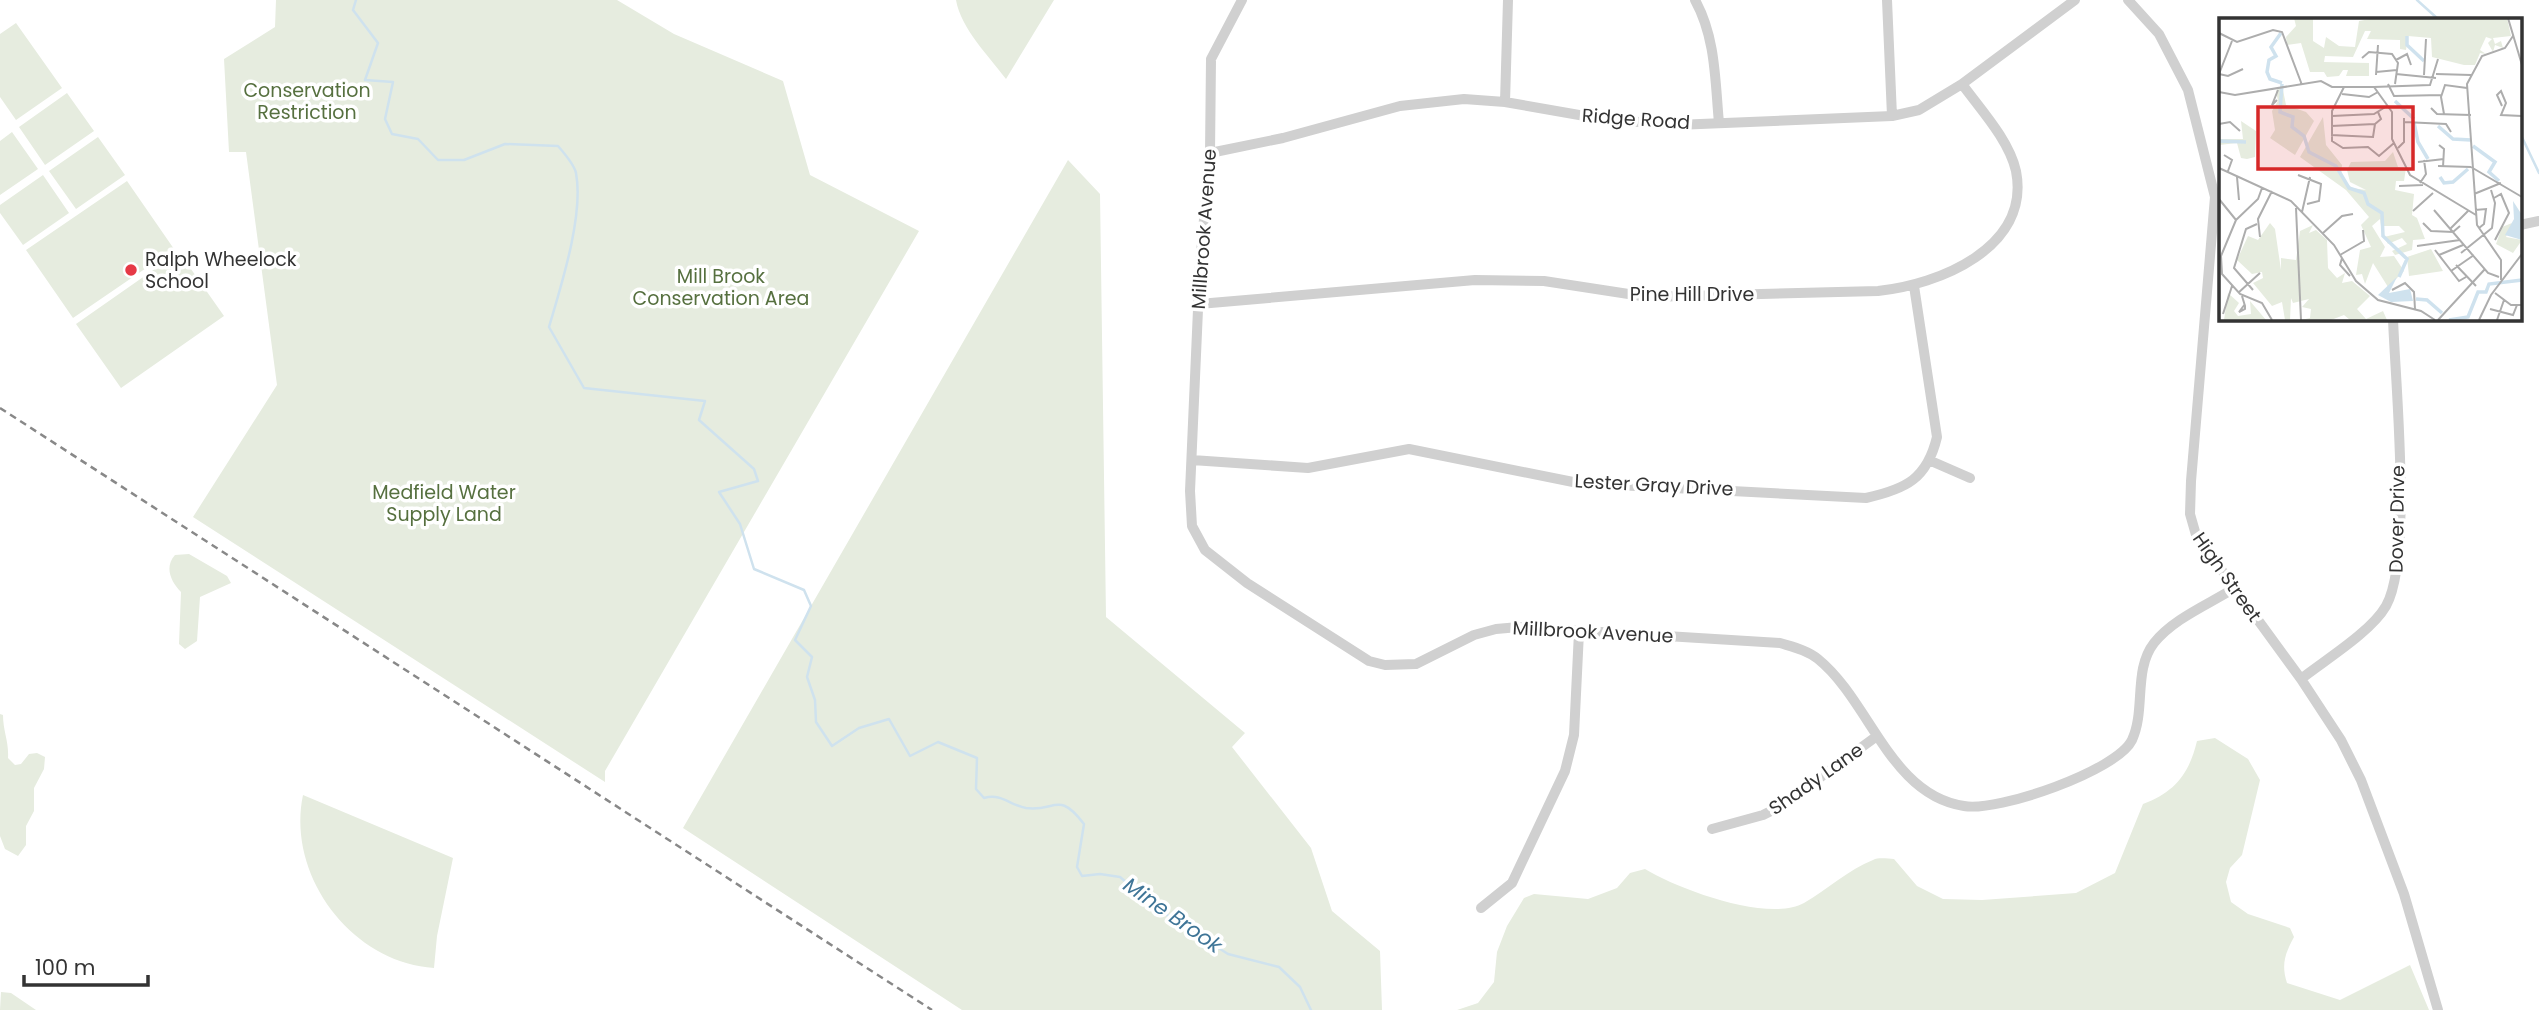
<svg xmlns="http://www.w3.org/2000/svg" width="2539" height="1010" font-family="Poppins,sans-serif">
  <rect width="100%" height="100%" fill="#fff"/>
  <path fill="#e6ecdf" d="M276,0H617L674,34L783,81L810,175L919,231L605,771V782L193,517L277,385L246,152H229L224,59L275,27Z
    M956,0H1054L1006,79C989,56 961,29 956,0Z
    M16,23L62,88L16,120L0,97V34Z
    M67,93L94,131L45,165L19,127Z
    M12,132L38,169L0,195V141Z
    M98,137L125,175L76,209L49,171Z
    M1068,160L1100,194L1106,617L1245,733L1232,747L1311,848L1332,911L1380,951L1382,1010H962L683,828Z
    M43,175L69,213L23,245L0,213V205Z
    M127,181L174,249L73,318L26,250Z
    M179,252L224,316L121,388L76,324Z
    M189,554L227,576L231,583L200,597L197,641L185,649L179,644L181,592C171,582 164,567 175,555Z
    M0,714L3,715C3,731 9,742 8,758L15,765L21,764L29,754L37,753L45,757L44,769L34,788V811L26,826V845L18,856L5,849L0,836Z
    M2215,738L2248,759L2260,780L2242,855L2230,868L2226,882L2231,902L2248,914L2290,928L2294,937C2285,954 2281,964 2287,983L2340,1000L2410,965L2429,1010H1457L1478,1003L1494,982L1497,952L1507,926L1524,898L1534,894L1588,899L1617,888L1630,873L1645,869C1678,889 1768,923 1804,903C1827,890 1849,869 1873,860C1879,857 1888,859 1894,859L1917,886L1943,899L1982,900L2076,893L2115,873L2143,804C2175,792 2189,774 2197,741Z
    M303,795L453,858L437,936L434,968C352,963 286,876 303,795Z
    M1,992L11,993L36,1010H0Z"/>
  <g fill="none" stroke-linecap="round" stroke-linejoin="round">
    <path stroke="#cfe2ee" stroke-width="2.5" d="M356,0L353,10L378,43L365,80L393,82L385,119L392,134L418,139L438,160H464L505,144L558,146C564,153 574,164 576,173C584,215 561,286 549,327L584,388L705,401L699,420L754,469L758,481L719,492L740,524L754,569L804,590L811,606L795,640L812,657L807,677L815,700L816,722L832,746L859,728L889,719L910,756L938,742L977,758L976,789L984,798C1002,793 1009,805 1026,808C1056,812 1058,790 1084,824L1077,867L1082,876L1100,874L1120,877L1159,910L1228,954L1279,967L1300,987L1311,1010
      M2417,0L2438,19
      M2520,133L2539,173"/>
    <path stroke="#d0d0d0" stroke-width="10" d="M1242,0L1211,59L1210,153L1200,264L1190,491L1192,526L1205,550L1247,583L1369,661L1385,665L1416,664L1474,635L1496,629L1519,627L1780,643C1793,647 1807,650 1818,659C1870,701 1890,795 1964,806C1998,812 2117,771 2132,740C2146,710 2133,670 2154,643C2173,619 2207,605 2233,589
      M1695,0C1716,38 1715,81 1719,123
      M1887,0L1892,116
      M2128,0L2159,34L2188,90L2215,197L2191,481L2190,514L2196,535L2301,679L2341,740L2361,780L2404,894L2438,1010
      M1505,102L1508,0
      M1210,153L1283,138L1400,106L1464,99L1505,102L1602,119L1676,125L1892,116L1919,110L1962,84L2075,0
      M2520,225L2539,221
      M1199,304L1475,280L1544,281L1648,297L1878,291C1938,285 2031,248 2016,171C2009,140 1981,110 1962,84
      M1192,460L1308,468L1409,449L1578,483L1866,498C1906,489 1927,479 1937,437L1914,286
      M1931,461L1970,478
      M2301,679C2325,660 2371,632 2386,606C2413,558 2395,381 2393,318
      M1712,829L1763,815L1781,806L1877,736
      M1481,908L1512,883L1565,771L1574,735L1579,632"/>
    <path stroke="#888" stroke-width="2.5" stroke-dasharray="7 5" stroke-linecap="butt" d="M0,408L932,1010"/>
  </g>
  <circle fill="#e63946" stroke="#fff" stroke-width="2.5" cx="131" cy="270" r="7"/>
  <g text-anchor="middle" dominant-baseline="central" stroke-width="7" stroke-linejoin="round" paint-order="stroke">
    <g font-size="19" fill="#56703f" stroke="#fff">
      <text x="307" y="90">Conservation<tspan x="307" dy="22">Restriction</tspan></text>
      <text x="721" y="276">Mill Brook<tspan x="721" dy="22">Conservation Area</tspan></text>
      <text x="444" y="492">Medfield Water<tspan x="444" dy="22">Supply Land</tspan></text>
    </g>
    <g font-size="19" fill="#333" stroke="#fff">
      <text transform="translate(1636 119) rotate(4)">Ridge Road</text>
      <text transform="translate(1204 229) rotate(-86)">Millbrook Avenue</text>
      <text x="1692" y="294">Pine Hill Drive</text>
      <text transform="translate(1654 485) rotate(3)">Lester Gray Drive</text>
      <text transform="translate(2397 519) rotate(-89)">Dover Drive</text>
      <text transform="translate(2227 577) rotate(55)">High Street</text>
      <text transform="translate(1593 632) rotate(3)">Millbrook Avenue</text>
      <text transform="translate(1816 779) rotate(-35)">Shady Lane</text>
    </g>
    <g font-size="19" fill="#333" stroke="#fff" text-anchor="start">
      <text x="145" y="259">Ralph Wheelock<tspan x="145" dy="22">School</tspan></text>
    </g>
    <g font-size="21" font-style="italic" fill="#3f7597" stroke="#fff">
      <text transform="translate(1173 915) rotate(35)">Mine Brook</text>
    </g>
  </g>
  <g transform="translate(2219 18)">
    <rect width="303" height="303" fill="#fff"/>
    <path d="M75,0H94V23L105,30L107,19L120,28L136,29L140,3L157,0H288L292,18L274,20L276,26L282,23L284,30L276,27L274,34L269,25L273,21L267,19L261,32L267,36L261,35L256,47H245L213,39L212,20L189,18L187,32L181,31V22L148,21L152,13H146L134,39L106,38L105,44L150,45V58H127L129,52H124L120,58L108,59L105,54H91L82,25L68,27L67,19L77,8ZM63,67L67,87L87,94L95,103L76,137L51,120L56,112L53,93L59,83L57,73ZM104,99L107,127L123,147L122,159L133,170L147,172L131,164L128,152L132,144L166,143L174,134L179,149L187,150L185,163H177L176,172L195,176L193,197L198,200L206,221L194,222L193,232L176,237L173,233L188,226L183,220L169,226L165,219L186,214L180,208H162L161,201L153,208L166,229L161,239L175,238L185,253L169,269L154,245L146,266L143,256L137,257L141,232L152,229L142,207L150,199L127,172L81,139ZM22,103L37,113L36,139L28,141L22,140L18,125L0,127V121H24ZM51,205L56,211L62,252V240L77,242L81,213L94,207L90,215L97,212L108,222L109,250L118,260L126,255L123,265L133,263L151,278L138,291L147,301L164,293L168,302H131L125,297L112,302H82L91,300L92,291L83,289L90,281L74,285L72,280L71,302H66L63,284L53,288L34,265L44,260L43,254L33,256L18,242L29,218L39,222ZM293,205L287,219L303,222L294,235L277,226L283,209ZM212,231L224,253L190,258L188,239ZM9,275L20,285L15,293L19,298L32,296L31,283L47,302H5Z" fill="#e6ecdf"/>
    <path d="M294,183L303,197V222L286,217L295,201ZM178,259L170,275L191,271L194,283L172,284L159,277Z" fill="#cfe2ee"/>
    <path fill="none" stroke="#cfe2ee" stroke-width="3.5" d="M62,15L52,29L57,38L50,42L48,54L51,61L63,65M188,18V27L205,43M63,66L61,94L74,99L73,109L85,118L90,134L117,148L130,170L145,175L149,186L163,195L164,218L188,241L180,259M176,83L195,101M195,104L199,124L209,141M219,108L234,121L252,122M0,123L27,124M254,128L276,144L270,154L280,163M221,159L225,165L234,164L249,151M197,281L208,282L223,295M230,302L249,299L259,274H267L270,266L303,262"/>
    <path fill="none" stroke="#adadad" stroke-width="2" d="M289,0L303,47M0,15L18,24L54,12L63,14L83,67M143,40L150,34L173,36L179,45L176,66M177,42L188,36L192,47M157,54L178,52M0,56L13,23M0,56L9,58L24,51M177,56L217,60M217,56L252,57M157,57L159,27M205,57L207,21M169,66L175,78L223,77M125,69L113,93V123L124,130L149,129L160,138L175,125M155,69L211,67L219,41M0,74L16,77L102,63L113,69H155L173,94V121L191,157L257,197M123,76L150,79L159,74M58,82L53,87L59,72M283,88L278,77L282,73L287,85L282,97L303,98M212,90L218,96L252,97M225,96L222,79L226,67L248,70M113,98L155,96L168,88M185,104L227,106L232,114M0,106L11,104L21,113M112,108L156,106L162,101L159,94M112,117L154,119L156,106M220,127L225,131L224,149M179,130L185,124V100M5,137L13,142L9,153M199,144L225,141M219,148L252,149M252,149L303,179M0,150L72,183L115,227L137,263L159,282L202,293L216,302M79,157L102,166L100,183L88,186M18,159L20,182M201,165L207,156L205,142M180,168L204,167M255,176L282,165M275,180L282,176L290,195L276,222M0,181L17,202M77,190L82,302M215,192L269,255L280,259M256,192L267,191L265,206L260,210M194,193L214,175M83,194L91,159M17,202L2,238L3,256L21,276L43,285L53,302M17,202L39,181L43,170M204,205L212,213L234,214L241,208M231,211L249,193M104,215L123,198L134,196M41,219L39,201L53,173M198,228L241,222M216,232L240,263L247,259M242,235L273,210L276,185L272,172M121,237L145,223L144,212M220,237L244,227M123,240L121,247L131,258M237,247L257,268M232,253L255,237M282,262V242L258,207L248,66L263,38L286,30L294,18M34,272L15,250L27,211L38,206M173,272L186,265L195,274L196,291M19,275L41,255M276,275L292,287H303M23,278L26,288V291L20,294L26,286M271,291L294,297L298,287M4,296L13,268M219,302L266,251M260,302L272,277L303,236M278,302L285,282"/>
    <path fill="#d62828" fill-opacity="0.15" stroke="#d62828" stroke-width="3.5" d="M39,89H194V151H39Z"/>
    <rect width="303" height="303" fill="none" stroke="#333" stroke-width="3.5"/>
  </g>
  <path d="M24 975v10h124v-10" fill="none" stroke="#333333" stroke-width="3.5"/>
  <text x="35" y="975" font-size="21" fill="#333333" stroke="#ffffff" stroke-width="5" paint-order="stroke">100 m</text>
</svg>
